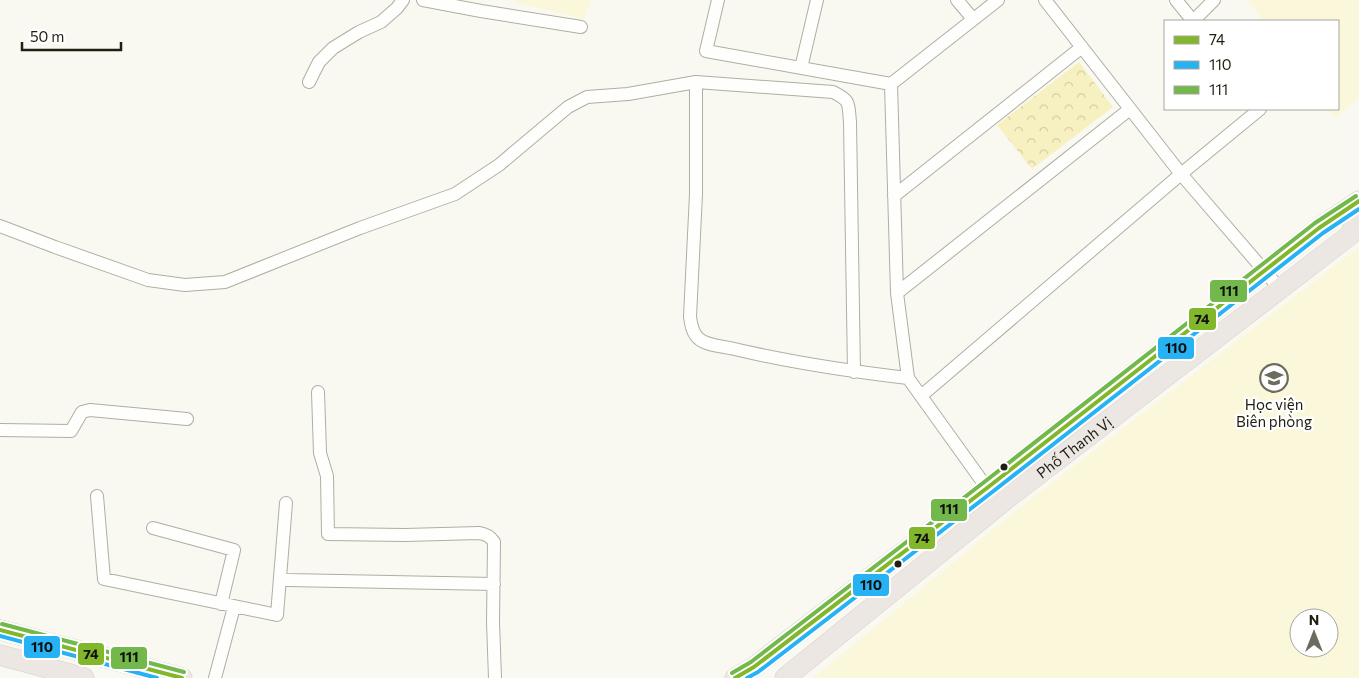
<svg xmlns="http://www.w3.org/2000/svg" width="1359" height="678" font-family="Commissioner,sans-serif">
  <defs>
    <pattern id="park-crowns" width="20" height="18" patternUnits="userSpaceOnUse" patternTransform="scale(1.25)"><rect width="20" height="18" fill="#f7f0c1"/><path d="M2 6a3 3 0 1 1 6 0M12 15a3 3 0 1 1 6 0" fill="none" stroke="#d3cda5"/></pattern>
  </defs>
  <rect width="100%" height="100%" fill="#faf9f1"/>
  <path fill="#fbf7da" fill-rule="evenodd" d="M515,0H591L584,19L514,2Z
    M1248,0H1359V99L1334,118L1327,109H1338V21H1263Z
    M1359,247V678H813L1018,509ZM1299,618H1329V648H1299Z"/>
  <path fill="url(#park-crowns)" d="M1079,62L1113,107L1032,169L997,125Z"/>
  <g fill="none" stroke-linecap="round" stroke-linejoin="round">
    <defs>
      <path id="street" d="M423,0L481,11L581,27
        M718,0L706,51L891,84L998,0
        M957,0L973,19
        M1045,0L1181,174L1280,289
        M1176,0L1193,21
        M1193,21L1214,0
        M801,68L817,0
        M309,82L319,62L333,48L359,32L381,22L397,8L403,0
        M696,82V194L690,317C691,324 692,332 698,338C705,345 720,346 730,348C789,362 848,371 908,378
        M891,84L897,293L908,378L987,488
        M894,196L1082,47
        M0,226L55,247L148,280L185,285L225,282L360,228L455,194L499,165L568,107L587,97L628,94L696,82L833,92C851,101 848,103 850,122L854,372
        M897,293L1130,109
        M318,392L320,453L327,476L328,534L405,535L479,533C486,534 490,536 494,542L493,622L495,678
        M921,396L1181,174L1260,109
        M0,430L71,431L82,412L90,410L187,419
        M97,496L104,579L277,615L286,503
        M153,528L234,550L221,604
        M287,580L494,584
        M215,678L234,607"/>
      <g id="primary">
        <path d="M0,630L182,678"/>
        <path d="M0,655L84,678"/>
        <path d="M735,678L754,667L987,488L1319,228L1359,201"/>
        <path id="s1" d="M785,678L1005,500L1350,235L1359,215"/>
      </g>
    </defs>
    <use href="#street" stroke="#afaea4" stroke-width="14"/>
    <use href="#primary" stroke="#d5d4cf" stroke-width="21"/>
    <use href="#street" stroke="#fefefd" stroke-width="12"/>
    <use href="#primary" stroke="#ede7e4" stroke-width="20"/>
    <defs>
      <path id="bus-1" d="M0,630L182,678
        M735,678L754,667L987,488L1319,228L1359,201"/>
      <path id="bus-2" d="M0,636L157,678
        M747,678L758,672L991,493L1323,233L1359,209"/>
      <path id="bus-3" d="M2,624L184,672
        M732,673L751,662L983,483L1315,223L1356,196"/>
    </defs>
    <use href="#bus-1" stroke="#fff" stroke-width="8"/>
    <use href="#bus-2" stroke="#fff" stroke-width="8"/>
    <use href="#bus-3" stroke="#fff" stroke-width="8"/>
    <use href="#bus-1" stroke="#83b72b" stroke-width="4"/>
    <use href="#bus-2" stroke="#27b2f3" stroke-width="4"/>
    <use href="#bus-3" stroke="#72b84a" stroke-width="4"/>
  </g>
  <defs>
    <symbol id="university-ring" viewBox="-11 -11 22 22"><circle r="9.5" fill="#fff" stroke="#6c6b5f" stroke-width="1.5"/><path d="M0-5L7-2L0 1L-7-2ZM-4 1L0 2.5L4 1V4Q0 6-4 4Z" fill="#6c6b5f"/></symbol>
  </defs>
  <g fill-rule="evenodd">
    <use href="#university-ring" x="1258" y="362" width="32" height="32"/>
  </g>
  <g fill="#201e11" stroke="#fff" stroke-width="2">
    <circle cx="1004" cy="467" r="4.5"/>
    <circle cx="898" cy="564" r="4.5"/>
  </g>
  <g text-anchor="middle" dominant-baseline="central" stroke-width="4.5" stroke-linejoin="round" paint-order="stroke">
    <g font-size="15" fill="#201e11" stroke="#fff">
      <text x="1274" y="404">Học viện<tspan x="1274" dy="17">Biên phòng</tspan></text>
    </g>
    <g font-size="15" fill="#201e11" stroke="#fff">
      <text stroke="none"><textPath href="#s1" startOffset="370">Phố Thanh Vị</textPath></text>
    </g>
  </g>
  <g stroke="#fff" stroke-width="2">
    <rect x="1209" y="279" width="39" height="24" rx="5" fill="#72b84a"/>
    <rect x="1188" y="307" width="29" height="24" rx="5" fill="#83b72b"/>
    <rect x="1157" y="336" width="38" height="24" rx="5" fill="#27b2f3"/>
    <rect x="930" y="498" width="38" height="24" rx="5" fill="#72b84a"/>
    <rect x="908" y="526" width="28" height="24" rx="5" fill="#83b72b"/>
    <rect x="852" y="573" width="38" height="24" rx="5" fill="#27b2f3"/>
    <rect x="23" y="635" width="38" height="24" rx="5" fill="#27b2f3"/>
    <rect x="77" y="642" width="28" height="24" rx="5" fill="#83b72b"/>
    <rect x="110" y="646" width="38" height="24" rx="5" fill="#72b84a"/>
  </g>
  <g font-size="14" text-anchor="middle" font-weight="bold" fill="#111">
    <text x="1229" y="296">111</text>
    <text x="1202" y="324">74</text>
    <text x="1176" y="353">110</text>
    <text x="949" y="514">111</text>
    <text x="922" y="543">74</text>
    <text x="871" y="590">110</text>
    <text x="42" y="652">110</text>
    <text x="91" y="659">74</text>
    <text x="129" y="662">111</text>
  </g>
  <rect x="1164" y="20" width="175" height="90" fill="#ffffff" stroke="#a6a5a0"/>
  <rect x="1174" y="36" width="25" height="8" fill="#83b72b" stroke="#a6a5a0"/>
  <text x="1209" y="45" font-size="15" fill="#201e11">74</text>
  <rect x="1174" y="61" width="25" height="8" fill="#27b2f3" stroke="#a6a5a0"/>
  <text x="1209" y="70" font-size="15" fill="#201e11">110</text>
  <rect x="1174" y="86" width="25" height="8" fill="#72b84a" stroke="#a6a5a0"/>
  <text x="1209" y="95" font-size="15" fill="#201e11">111</text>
  <g transform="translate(1314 633)"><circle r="24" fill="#ffffff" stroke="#a6a5a0"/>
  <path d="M0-4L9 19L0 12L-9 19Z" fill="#6c6b5f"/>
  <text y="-8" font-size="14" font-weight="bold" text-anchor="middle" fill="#201e11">N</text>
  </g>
  <path d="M22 42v8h99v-8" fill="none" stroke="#201e11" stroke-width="2.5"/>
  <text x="30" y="42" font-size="15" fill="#201e11" stroke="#ffffff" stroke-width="4" paint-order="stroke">50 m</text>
</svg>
